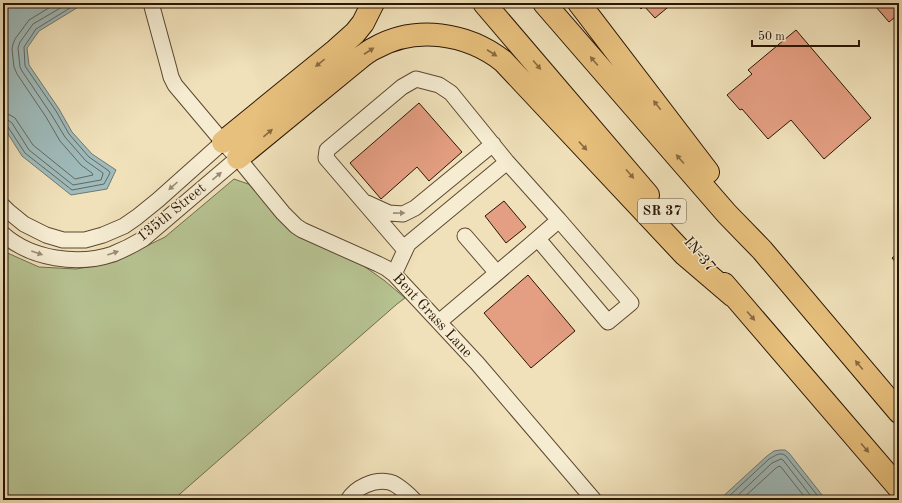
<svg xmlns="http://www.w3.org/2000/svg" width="902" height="503" font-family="'Old Standard TT',serif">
  <rect width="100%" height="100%" fill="#f0e1ba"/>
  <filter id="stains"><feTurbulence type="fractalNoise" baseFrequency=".005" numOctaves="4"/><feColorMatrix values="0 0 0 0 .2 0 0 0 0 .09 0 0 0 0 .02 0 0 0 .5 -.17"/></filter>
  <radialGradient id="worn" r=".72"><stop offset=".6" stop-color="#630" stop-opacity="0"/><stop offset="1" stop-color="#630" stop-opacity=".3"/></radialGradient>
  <path fill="#b7c392" stroke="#706c4a" d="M234,179L251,185L294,234L361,264L385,281L405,298L397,304L173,500H3V251L39,267L76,269L114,262L165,237Z"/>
  <path fill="#9fbbbb" stroke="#707971" d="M3,3H82L80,6L39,31L27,48L29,65L59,109L72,132L92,154L116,170L107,189L71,195L22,156L3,126Z
    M780,450H785L789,453L826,500H719L767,456L774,451Z"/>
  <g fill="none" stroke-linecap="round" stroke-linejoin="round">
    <path stroke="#64685f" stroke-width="1" d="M3,114L10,115L15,118L33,145L75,179L93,175L92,173L81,165L60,141L46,117L17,74L14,67L12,49L13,44L15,39L29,20L57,3
      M3,120H8L12,123L29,150L73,185L101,180L103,174V173L86,161L65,137L51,114L22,71L20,67L18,48L20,42L33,24L69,3
      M3,125H6L8,127L25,153L72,190L104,184L110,173L109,171L89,157L69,134L56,111L25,66L24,47L36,29L78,3
      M725,500L769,459C775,456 780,451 786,456L821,500
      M733,500L772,463L781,459L783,460L814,500
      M741,500L776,468L779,466L781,467L807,500"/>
  </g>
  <path fill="#e49e82" stroke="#2a1503" d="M636,3H673L655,18L644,6L641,9Z
    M881,3H899V14L889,22L876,7Z
    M796,30L871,118L824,159L791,120L768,139L742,109L740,110L727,95L752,74L748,70Z
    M419,103L462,152L429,181L417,167L381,199L350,163Z
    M504,201L526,227L506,243L485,216Z
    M899,253V266L892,258Z
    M528,275L575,331L531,368L484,313Z"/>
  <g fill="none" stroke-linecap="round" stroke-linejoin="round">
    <defs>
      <path id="minor" d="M151,3L169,69L171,77L175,85L223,142L238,158L283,213L296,226L302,230L378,264L386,268L394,274L477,363L594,500
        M367,203L389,213L403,214L415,208L493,144
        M3,206L8,211L24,224L46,235L63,240H85L103,235L124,226L137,217L158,200L223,142
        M3,234C31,259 78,266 113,254C123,250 133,245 143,239L238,158
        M465,236L497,273
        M538,239L608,322L631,303L559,220
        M394,274L408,244L507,162L451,93L439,85L416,79L402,87L327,150L326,158L405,250
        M439,322L529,246L559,220L507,162
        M348,500C356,487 374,479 389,482C396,483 409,495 414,500"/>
      <path id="highway" d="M484,3L648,195
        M544,3L727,214L762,250L899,412
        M579,3L708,172
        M223,142L336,50L355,33L363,23L373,3
        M238,158L355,62C361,57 368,51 375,48C416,25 467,33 503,61L685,255L733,296
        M724,284L899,488"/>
    </defs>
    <use href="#minor" stroke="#5c4831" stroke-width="17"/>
    <use href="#highway" stroke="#2a1503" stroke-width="24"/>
    <use href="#minor" stroke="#f5ecd2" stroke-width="15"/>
    <use href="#highway" stroke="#e8c07d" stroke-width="22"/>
  </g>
  <defs><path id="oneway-solid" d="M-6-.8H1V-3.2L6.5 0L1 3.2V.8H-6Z"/></defs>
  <g fill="#896a40">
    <use href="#oneway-solid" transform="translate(369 51) rotate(-33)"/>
    <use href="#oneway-solid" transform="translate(492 53) rotate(33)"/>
    <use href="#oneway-solid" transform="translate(594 61) rotate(-131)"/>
    <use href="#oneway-solid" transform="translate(320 63) rotate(141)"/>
    <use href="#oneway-solid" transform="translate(537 65) rotate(49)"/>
    <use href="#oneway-solid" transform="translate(657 105) rotate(-128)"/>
    <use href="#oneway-solid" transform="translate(268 133) rotate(-40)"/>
    <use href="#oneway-solid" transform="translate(583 146) rotate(47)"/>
    <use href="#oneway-solid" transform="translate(680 159) rotate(-131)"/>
    <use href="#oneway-solid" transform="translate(630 174) rotate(49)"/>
    <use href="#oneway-solid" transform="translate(751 316) rotate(49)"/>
    <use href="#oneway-solid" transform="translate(859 365) rotate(-130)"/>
    <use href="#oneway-solid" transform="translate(865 448) rotate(49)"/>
  </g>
  <g fill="#9a8b75">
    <use href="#oneway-solid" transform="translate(217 176) rotate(-40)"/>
    <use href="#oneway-solid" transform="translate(173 186) rotate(138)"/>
    <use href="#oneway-solid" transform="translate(399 213) rotate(-1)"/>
    <use href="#oneway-solid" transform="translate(37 253) rotate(19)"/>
    <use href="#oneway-solid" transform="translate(113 253) rotate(-19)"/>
  </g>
  <g text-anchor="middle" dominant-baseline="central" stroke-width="3" stroke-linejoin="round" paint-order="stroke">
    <rect fill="#f5ecd2" stroke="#675641" stroke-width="1" x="638" y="199" width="48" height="24" rx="3"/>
    <g font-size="14" font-weight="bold" fill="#2a1503">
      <text x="662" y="211">SR 37</text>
    </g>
    <g font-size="15" fill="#2a1503" stroke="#f5ecd2">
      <text transform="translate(172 213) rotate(-39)">135th Street</text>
      <text transform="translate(699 255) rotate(50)">IN-37</text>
      <text transform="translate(432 316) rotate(47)">Bent Grass Lane</text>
    </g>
  </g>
  <rect width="902" height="503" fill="none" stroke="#f0e1ba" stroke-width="16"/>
  <rect x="4" y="4" width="894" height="495" fill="none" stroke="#2a1503" stroke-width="2"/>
  <rect x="8" y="8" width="886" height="487" fill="none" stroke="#2a1503"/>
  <path d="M752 40v6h107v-6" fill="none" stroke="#2a1503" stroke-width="2"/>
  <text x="758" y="40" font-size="12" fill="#2a1503" stroke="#f5ecd2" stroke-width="3" paint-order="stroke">50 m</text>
  <rect width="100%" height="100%" filter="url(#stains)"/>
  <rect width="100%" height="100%" fill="url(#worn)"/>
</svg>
